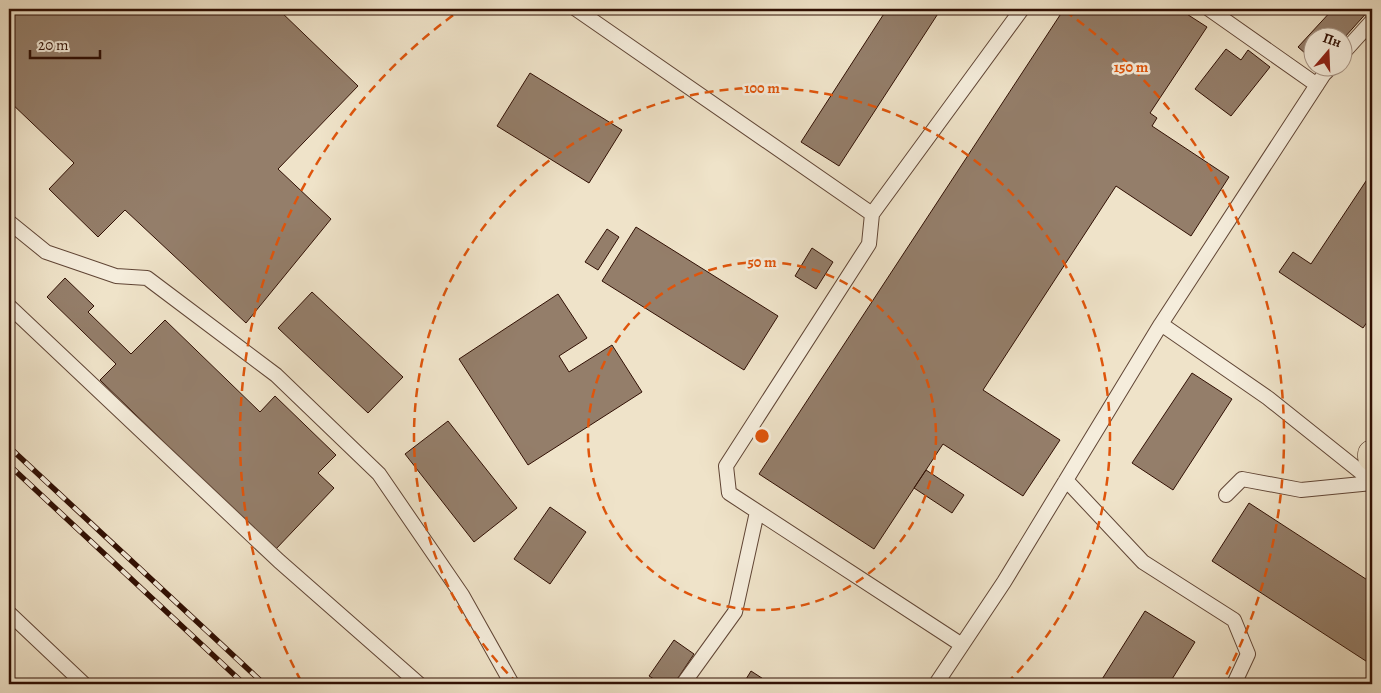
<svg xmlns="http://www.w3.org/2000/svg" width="1381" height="693" font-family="Alegreya,serif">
  <rect width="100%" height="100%" fill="#efe3c9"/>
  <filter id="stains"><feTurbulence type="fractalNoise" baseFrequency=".004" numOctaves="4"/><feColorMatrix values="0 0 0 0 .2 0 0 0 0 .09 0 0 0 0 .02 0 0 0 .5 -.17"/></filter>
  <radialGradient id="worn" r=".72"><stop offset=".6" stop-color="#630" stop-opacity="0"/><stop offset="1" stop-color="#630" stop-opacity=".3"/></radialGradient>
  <path fill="#947e6a" stroke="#311004" d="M9,9H278L358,86L278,169L331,219L246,323L125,210L98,237L49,189L74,163L9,101Z
    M887,9H941L839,166L801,142Z
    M1064,9H1179L1207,27L1150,113L1157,118L1152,126L1229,177L1191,236L1116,186L983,390L1060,440L1023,496L943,444L874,549L759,474Z
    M1333,9H1370L1344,38H1314V61L1298,47Z
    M1226,49L1241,60L1248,50L1270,67L1231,116L1195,89Z
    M530,73L622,130L589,183L497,126Z
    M1372,172V315L1363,328L1279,272L1293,252L1311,264Z
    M636,227L778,316L744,370L602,281Z
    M607,229L619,237L598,270L585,262Z
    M812,248L833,262L816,289L795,276Z
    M65,278L94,306L88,312L131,354L165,320L260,412L275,396L336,455L318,473L334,488L275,550L100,380L116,364L47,297Z
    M312,292L403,377L368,413L278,328Z
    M558,294L587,338L559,356L569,372L612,345L642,392L528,465L459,359Z
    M1192,373L1232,399L1173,490L1132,463Z
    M448,421L517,508L474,542L405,454Z
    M926,470L964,495L952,513L914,488Z
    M1249,503L1372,583V665L1212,561Z
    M550,507L586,532L550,584L514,559Z
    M1145,611L1195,642L1169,684H1099Z
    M674,640L694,654L674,684H662L649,676Z
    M751,671L771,684H743Z"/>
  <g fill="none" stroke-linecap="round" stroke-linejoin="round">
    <defs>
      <path id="lane" d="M576,9L872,214L1022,9
        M1209,9L1317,85
        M1344,52L1372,21
        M872,214L869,244L726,466L729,493L962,645
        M9,222L46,252L116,276L147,278L276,375L379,474L462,595L512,684
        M9,306L279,561L419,684
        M1161,324L1268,398L1372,481
        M1066,480L1143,562L1234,620L1248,654L1234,684
        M1226,495L1242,479L1301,490L1372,483
        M9,613L84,684
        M683,684L735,612L757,512
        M936,684L1004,582L1161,324L1324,74L1330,68"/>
      <path id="primary" d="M1372,454V457"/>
    </defs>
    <use href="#lane" stroke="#604535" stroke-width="16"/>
    <use href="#primary" stroke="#311004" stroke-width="29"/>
    <use href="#lane" stroke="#f5eddc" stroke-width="14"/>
    <use href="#primary" stroke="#efe3c9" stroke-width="28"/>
    <defs>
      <path id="rail" d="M9,447L264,684
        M9,465L244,684"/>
    </defs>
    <use href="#rail" stroke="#311004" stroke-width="5.5"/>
    <use href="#rail" stroke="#f5eddc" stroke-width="4" stroke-dasharray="11" stroke-linecap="butt"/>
  </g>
  <g fill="none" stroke="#df550c" stroke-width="2.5" stroke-dasharray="9 6">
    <circle cx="762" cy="436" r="174"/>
    <path d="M518 684A348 348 0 1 1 1006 684"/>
    <path d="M301 681A522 522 0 0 1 459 11M1065 11A522 522 0 0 1 1223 681"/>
  </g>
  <circle cx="762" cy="436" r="8" fill="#df550c" stroke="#f5eddc" stroke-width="2.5"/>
  <g font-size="15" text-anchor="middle" font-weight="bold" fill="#df550c" stroke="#f5eddc" stroke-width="5" stroke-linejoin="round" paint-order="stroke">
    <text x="1131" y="72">150 m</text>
    <text x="762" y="93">100 m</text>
    <text x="762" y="267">50 m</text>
  </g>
  <rect width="1381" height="693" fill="none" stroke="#efe3c9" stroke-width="30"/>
  <rect x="10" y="10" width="1361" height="673" fill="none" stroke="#311004" stroke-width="2.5"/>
  <rect x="15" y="15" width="1351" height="663" fill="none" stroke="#311004"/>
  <g transform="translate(1328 52) rotate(19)"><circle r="24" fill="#f5eddc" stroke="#a79586"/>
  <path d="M0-4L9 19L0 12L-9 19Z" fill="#8f2418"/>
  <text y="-8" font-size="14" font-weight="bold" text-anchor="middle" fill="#311004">Пн</text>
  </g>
  <path d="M30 50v8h70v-8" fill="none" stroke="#311004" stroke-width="2.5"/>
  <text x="38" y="50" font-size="15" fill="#311004" stroke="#f5eddc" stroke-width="4" paint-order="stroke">20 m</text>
  <rect width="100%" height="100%" filter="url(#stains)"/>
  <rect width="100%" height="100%" fill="url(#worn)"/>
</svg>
